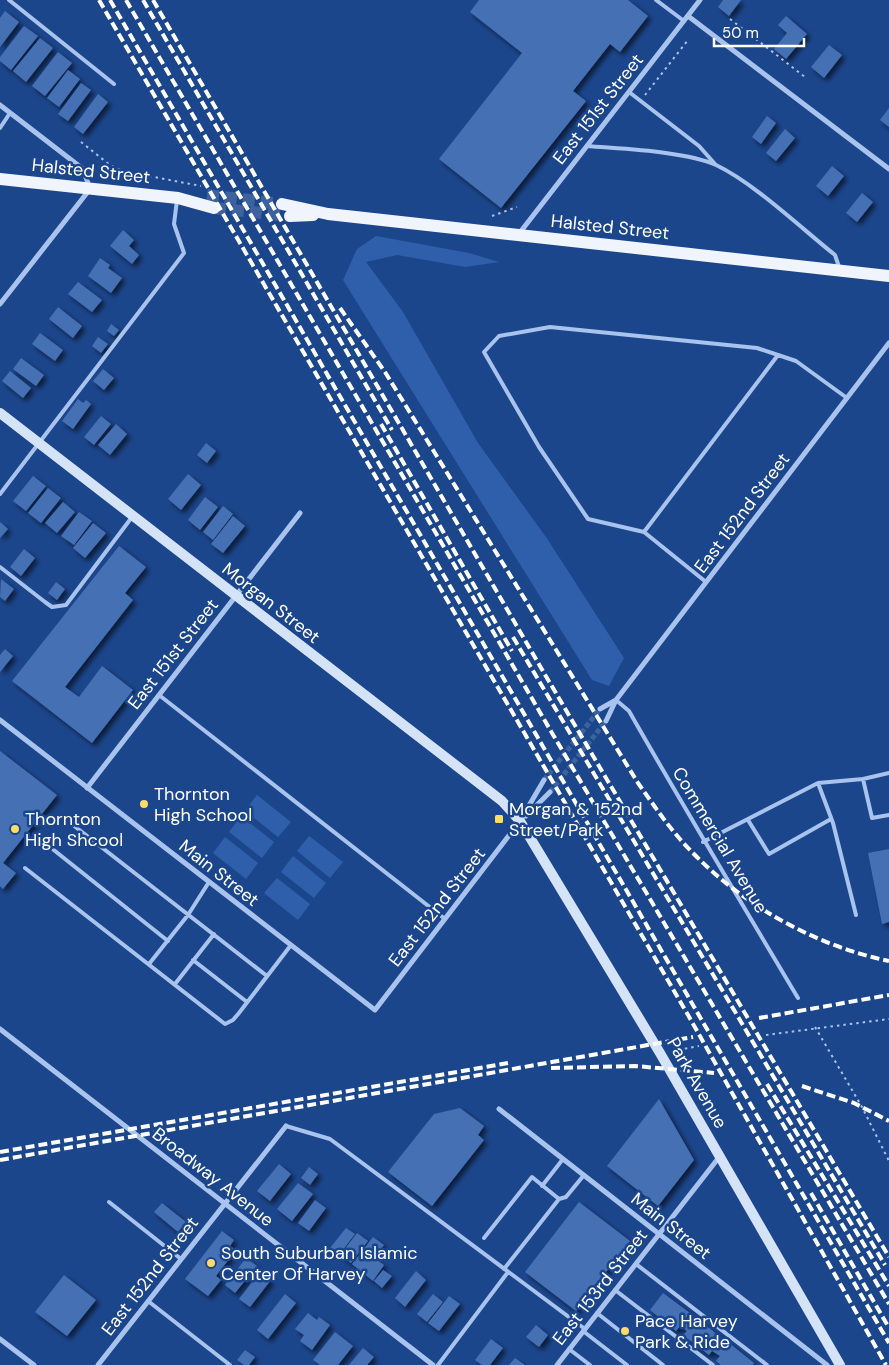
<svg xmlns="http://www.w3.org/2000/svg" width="889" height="1365" font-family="'DM Sans',sans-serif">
  <defs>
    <filter id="shadow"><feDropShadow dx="3.5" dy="3.5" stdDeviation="2.5" flood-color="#0009"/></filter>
  </defs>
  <rect width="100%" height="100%" fill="#1c468c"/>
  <path fill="#2f5faa" d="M376,236L469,253L499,262L465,267L397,255L366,262L403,312L478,443L546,537L624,658L609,686L592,680L343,280L357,249Z
    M257,795L291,822L278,837L245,811Z
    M241,816L274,842L262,858L229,832Z
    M309,836L343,862L330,878L297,851Z
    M225,837L258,863L246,879L213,853Z
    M293,856L326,883L314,898L281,872Z
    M277,878L310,904L298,920L264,893Z"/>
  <path fill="#4470b4" filter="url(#shadow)" d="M479,0H628L648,16L620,52L610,44L573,91L586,101L501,208L439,159L522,53L470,12Z
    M723,0H741L729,16L718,7Z
    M5,11L19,22L0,47V18Z
    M786,16L807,34L786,59L774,49L787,33L778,25Z
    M24,26L38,36L11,70L0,61V57Z
    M40,38L53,48L26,82L13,71Z
    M829,45L842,55L824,78L811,67Z
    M58,52L72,63L45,96L32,86Z
    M68,70L80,79L59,107L47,98Z
    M81,83L91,90L68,121L58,114Z
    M98,94L108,102L83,134L74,127Z
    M889,108V127L880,120Z
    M767,116L776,123L761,144L752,137Z
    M785,129L795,138L776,161L766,153Z
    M832,166L844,176L828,196L816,186Z
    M862,193L873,202L857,222L846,213Z
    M123,230L134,240L129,246L139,255L132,264L110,246Z
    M100,258L110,265L108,268L122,278L111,293L88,276Z
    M78,282L102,300L92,312L68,294Z
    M58,307L82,326L73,338L49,319Z
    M111,324L119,330L114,336L107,331Z
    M40,333L63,350L55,361L32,344Z
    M98,337L108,344L101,353L92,346Z
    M21,358L44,375L36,386L13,369Z
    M103,369L114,378L104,390L93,381Z
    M10,371L31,388L23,398L2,381Z
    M78,399L83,403L86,400L91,404L73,429L62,421Z
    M101,416L111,424L94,445L84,437Z
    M116,424L127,434L110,455L98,445Z
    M206,443L216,451L207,463L197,455Z
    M188,474L201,485L181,510L168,499Z
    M33,476L46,486L26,511L13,501Z
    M48,488L61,498L41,523L28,513Z
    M205,497L218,507L200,530L188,520Z
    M63,502L75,512L57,533L45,523Z
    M223,506L233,514L213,540L203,532Z
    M79,512L92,521L74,545L61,536Z
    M233,516L245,526L223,553L211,544Z
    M0,522L8,529L0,538Z
    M93,523L106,533L85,558L73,548Z
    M119,546L146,567L125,593L133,600L65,687L79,697L102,666L133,690L92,743L12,681Z
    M24,549L35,558L21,576L10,567Z
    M1,579L14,589L5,601L0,597Z
    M56,582L65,589L57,600L48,593Z
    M5,649L13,656L0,672V655Z
    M0,751L57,795L3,863L16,873L3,889L0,886Z
    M889,849V922L882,924L868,853Z
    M659,1099L694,1160L658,1206L607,1166Z
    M460,1108L484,1126L478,1135L484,1140L432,1206L388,1172L434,1114Z
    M279,1164L291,1174L270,1201L257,1191Z
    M309,1167L318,1174L310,1185L301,1178Z
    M298,1183L313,1194L292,1221L277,1209Z
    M315,1200L326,1208L309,1231L298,1223Z
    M579,1202L630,1241L576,1311L525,1272Z
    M162,1203L186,1222L178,1232L154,1212Z
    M346,1228L355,1234L339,1255L330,1248Z
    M222,1231L234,1240L230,1246L236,1250L216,1276L221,1280L208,1296L185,1279Z
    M357,1233L368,1241L351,1263L340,1255Z
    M373,1237L384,1245L374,1258L384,1265L373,1281L352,1264Z
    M246,1258L257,1266L235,1293L225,1285Z
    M383,1270L392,1276L382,1288L374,1281Z
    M416,1271L426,1280L405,1307L395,1298Z
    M260,1272L271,1280L250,1307L239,1299Z
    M64,1275L96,1300L67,1336L35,1312Z
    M663,1293L690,1313L686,1318L692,1323L696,1318L722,1338L717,1343L724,1349L729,1343L754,1363L753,1365H721L716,1361L720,1356L712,1351L709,1355L683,1335L687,1331L680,1326L676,1331L650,1310Z
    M285,1294L296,1303L268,1339L257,1330Z
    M433,1294L443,1302L427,1322L417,1314Z
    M449,1296L460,1304L439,1331L428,1323Z
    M308,1313L317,1320L319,1317L330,1325L312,1350L300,1341L304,1335L295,1329Z
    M536,1325L548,1335L539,1347L526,1337Z
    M335,1332L353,1346L338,1365H320L313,1360Z
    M491,1339L503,1348L490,1365H482L475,1360Z
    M363,1348L374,1357L367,1365H349Z
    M245,1350L255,1357L249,1365H244L237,1360Z
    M515,1358L525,1365H509Z"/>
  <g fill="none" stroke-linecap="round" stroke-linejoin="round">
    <path stroke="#3e629d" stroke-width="5" stroke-dasharray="5 2.5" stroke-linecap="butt" d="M544,780L600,709
      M550,792L606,721"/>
    <path stroke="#3e629d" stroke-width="12" stroke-dasharray="12 6" stroke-linecap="butt" d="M207,195L282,204
      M214,208L290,216"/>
    <path stroke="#a8c3ed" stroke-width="2" stroke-dasharray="2.5 4" stroke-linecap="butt" d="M730,19L805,77
      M645,95L688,40
      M81,142L110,165L123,171L201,186
      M492,216L517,207
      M815,1027L862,1107L889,1161
      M766,1035L889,1019
      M672,1051L699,1046"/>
    <path stroke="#a8c3ed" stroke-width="4" d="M9,0L114,84
      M656,0L684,21
      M629,92L699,146L715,164
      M0,128L10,113
      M587,146C621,149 685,151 716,165C754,183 801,228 835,255L839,267
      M0,494L184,253L174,224L177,200
      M644,532L778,355
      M0,567L45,602L52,607L66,605L132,517
      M706,582L644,532L588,519L539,447L484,352L499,336L550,327L757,348L796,361L847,398
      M159,695L445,919
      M616,700L629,711C684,808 741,902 798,998
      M863,779L872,818L889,815
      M818,783L833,823L856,915
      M64,818L267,976
      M748,820L769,854L831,819
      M703,842L818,783L863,779L889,773
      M45,843L168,941
      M25,868L225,1024L233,1020L239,1013L291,945
      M193,960L247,1002
      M149,964L188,915L209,882
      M175,984L214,934
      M286,1126L330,1139L585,1329
      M542,1186L563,1159
      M559,1199L566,1197L584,1175
      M109,1202L181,1259
      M484,1238L532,1177L559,1199L504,1269
      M636,1264L767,1365
      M615,1290L713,1365
      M148,1301L230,1365
      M597,1313L663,1365
      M583,1331L627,1365
      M569,1349L590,1365
      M438,1365L508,1272"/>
    <path stroke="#a8c3ed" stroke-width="5" d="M688,16L889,169
      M0,105L83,169L90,189L0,304
      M518,235L700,0
      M600,709L616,700
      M0,720L375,1010L520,821L544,780
      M606,721L616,700L889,343
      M87,788L300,513
      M526,816L550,792
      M0,1029L433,1365
      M499,1109L827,1365
      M0,1339L34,1365
      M98,1365L286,1126
      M557,1365L720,1156"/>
    <path stroke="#d5e3f9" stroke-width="10" d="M0,413L502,801L520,821L660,1053L840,1365"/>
    <path stroke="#eff4ff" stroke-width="12" d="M0,179L178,198L214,208
      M282,204L328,214L889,276
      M290,216L313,215"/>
    <path stroke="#fff" stroke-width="4" stroke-dasharray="9 4" stroke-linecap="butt" d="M99,0L688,1015L886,1365
      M110,0L889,1343
      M126,0L552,733L889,1304
      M143,0L392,430
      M153,0L547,678L889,1257
      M340,308L385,372L638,783C655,807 671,831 692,852C744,906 816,946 889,961
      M381,424L512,651
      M513,637L885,1265
      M759,1018L889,995
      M551,1068L635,1066L714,1073
      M767,1084L889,1286
      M802,1086L854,1103L889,1121
      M0,1152L508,1063
      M0,1160L693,1037
      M811,1193L889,1328"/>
  </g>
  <g fill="#fddb66" stroke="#1c468c" stroke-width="2">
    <circle cx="144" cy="804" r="5"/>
    <rect x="494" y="814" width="10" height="10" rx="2.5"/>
    <circle cx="15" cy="829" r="5"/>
    <circle cx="211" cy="1263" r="5"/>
    <circle cx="625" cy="1331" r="5"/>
  </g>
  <g text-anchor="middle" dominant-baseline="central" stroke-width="5" stroke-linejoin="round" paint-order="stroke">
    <g font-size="18" fill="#fff" stroke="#1c468c">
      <text transform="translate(598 109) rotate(-52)">East 151st Street</text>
      <text transform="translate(91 171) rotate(6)">Halsted Street</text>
      <text transform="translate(610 227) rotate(6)">Halsted Street</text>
      <text transform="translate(742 513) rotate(-53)">East 152nd Street</text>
      <text transform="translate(271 603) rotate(38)">Morgan Street</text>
      <text transform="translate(173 654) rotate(-52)">East 151st Street</text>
      <text transform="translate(720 840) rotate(59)">Commercial Avenue</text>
      <text transform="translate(219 873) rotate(38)">Main Street</text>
      <text transform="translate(437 907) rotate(-52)">East 152nd Street</text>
      <text transform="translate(697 1083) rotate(60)">Park Avenue</text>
      <text transform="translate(213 1177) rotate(38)">Broadway Avenue</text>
      <text transform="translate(671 1226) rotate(38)">Main Street</text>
      <text transform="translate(150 1276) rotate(-52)">East 152nd Street</text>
      <text transform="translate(600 1287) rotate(-52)">East 153rd Street</text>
    </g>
    <g font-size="18" fill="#fff" stroke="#1c468c" text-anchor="start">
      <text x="154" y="794">Thornton<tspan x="154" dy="21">High School</tspan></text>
      <text x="509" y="809">Morgan &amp; 152nd<tspan x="509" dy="21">Street/Park</tspan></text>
      <text x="25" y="819">Thornton<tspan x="25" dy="21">High Shcool</tspan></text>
      <text x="221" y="1253">South Suburban Islamic<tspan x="221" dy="21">Center Of Harvey</tspan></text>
      <text x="635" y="1321">Pace Harvey<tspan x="635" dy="21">Park &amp; Ride</tspan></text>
    </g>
  </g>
  <path d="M714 38v8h90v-8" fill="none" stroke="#ffffff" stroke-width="2.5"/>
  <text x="722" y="38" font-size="15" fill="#ffffff" stroke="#1c468c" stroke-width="4" paint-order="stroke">50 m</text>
</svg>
